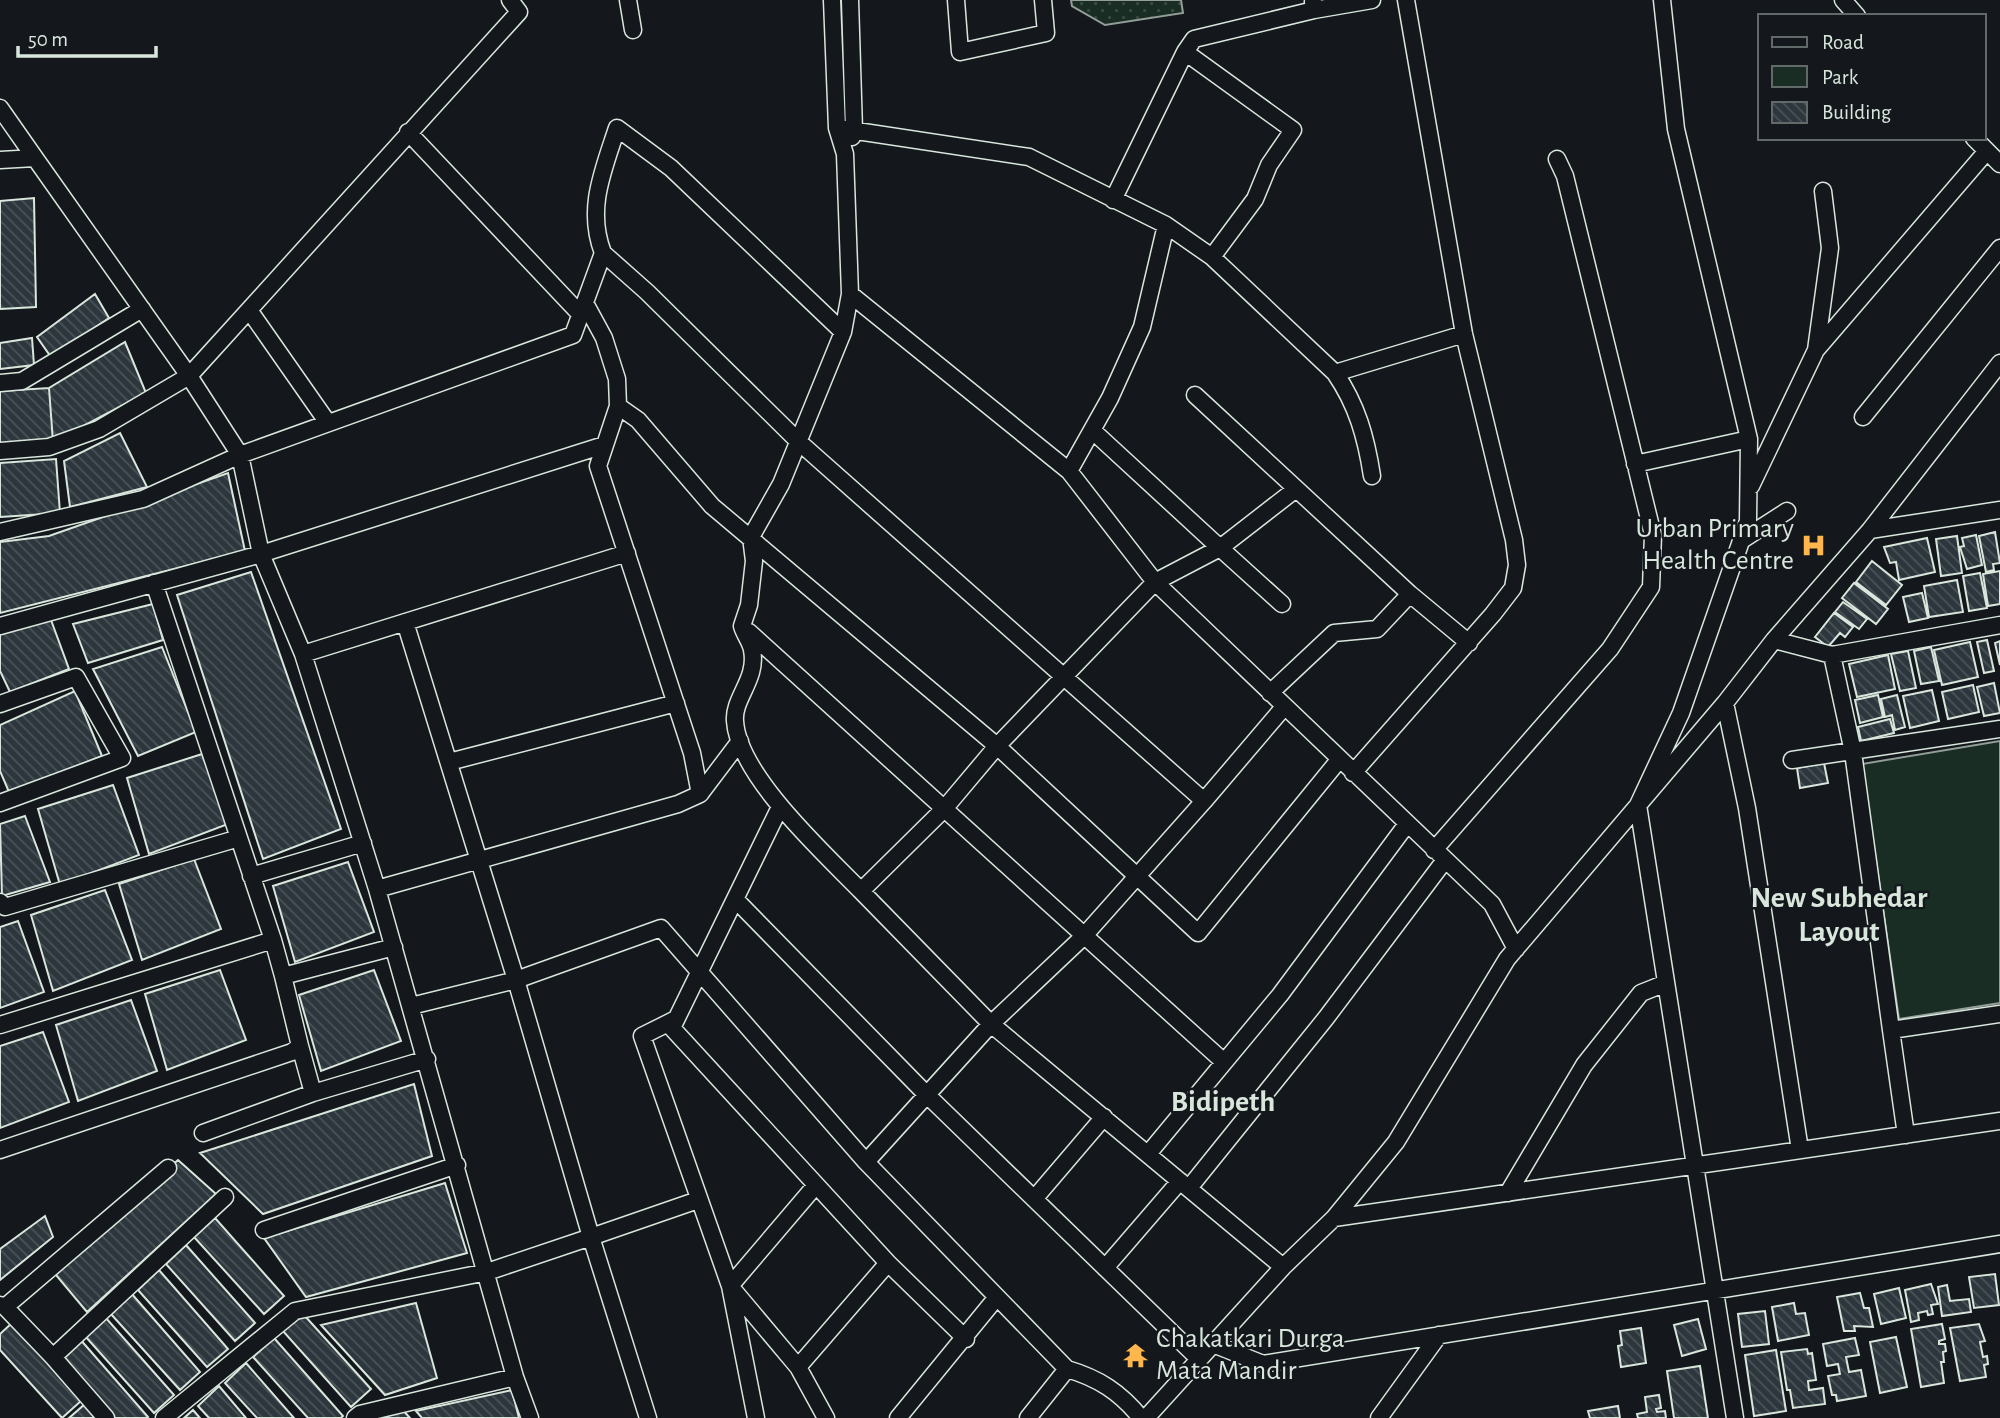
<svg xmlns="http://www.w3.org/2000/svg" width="2000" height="1418" font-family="'Alegreya Sans',sans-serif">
  <defs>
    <pattern id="grass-dots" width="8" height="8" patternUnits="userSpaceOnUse" patternTransform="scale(1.75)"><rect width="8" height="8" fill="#1a2d24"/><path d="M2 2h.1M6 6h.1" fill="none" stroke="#3b4b43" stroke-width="1.8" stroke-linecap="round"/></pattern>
    <pattern id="building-back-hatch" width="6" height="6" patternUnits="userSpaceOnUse" patternTransform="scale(1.75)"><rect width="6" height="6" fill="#2c363c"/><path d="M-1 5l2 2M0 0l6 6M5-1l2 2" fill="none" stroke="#4a5358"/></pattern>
  </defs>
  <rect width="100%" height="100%" fill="#14181c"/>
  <path fill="url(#grass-dots)" stroke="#939e99" stroke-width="2" d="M1071,0H1181L1183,13L1105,25L1072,6Z"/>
  <path fill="#1a2d24" stroke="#939e99" stroke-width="2" d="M2000,741V1003L1899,1019L1862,764Z"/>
  <path fill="url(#building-back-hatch)" stroke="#d8e6dc" stroke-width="2" d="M34,198L36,307L0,309V201Z
    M95,294L109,318L51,357L37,337Z
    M32,338L34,365L0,369V343Z
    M125,342L146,393L53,442L49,388Z
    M49,388L53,442L0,446V391Z
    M120,433L147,487L70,507L64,461Z
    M56,459L60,513L0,517V463Z
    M228,473L245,551L0,613V542L49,536Z
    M1995,532L2000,563L1993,564L1994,570L1986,572L1979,536Z
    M1976,535L1982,565L1967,569L1960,547L1964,546L1962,538Z
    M1957,536L1962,573L1941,576L1936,539Z
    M1927,538L1935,572L1899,580L1896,562L1890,563L1884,547Z
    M1872,561L1902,585L1886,605L1856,582Z
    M2000,571V604L1988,606L1983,574Z
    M251,572L341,829L263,859L177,595Z
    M1980,573L1987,608L1969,611L1963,576Z
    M1957,580L1963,612L1929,617L1924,586Z
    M1854,583L1888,609L1876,624L1842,598Z
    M1922,593L1928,618L1909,622L1903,597Z
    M1843,602L1867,619L1859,629L1835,612Z
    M153,604L163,640L88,663L73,624Z
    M1834,613L1853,627L1845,637L1840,633L1828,647L1815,637Z
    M51,620L69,669L10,692L0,671V633Z
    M1987,640L1994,671L1984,673L1977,642Z
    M2000,641V665L1995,643Z
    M1970,642L1978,677L1942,685L1934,650Z
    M162,647L196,732L138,756L93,669Z
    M1931,647L1939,681L1921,684L1914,651Z
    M1908,651L1916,688L1900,691L1891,654Z
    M1888,655L1895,689L1857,697L1849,664Z
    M1994,683L2000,713L1984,716L1977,687Z
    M1973,685L1979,712L1948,719L1942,692Z
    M1932,690L1939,721L1910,728L1903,696Z
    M75,691L102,756L9,792L0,771V725Z
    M1878,695L1883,717L1860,723L1855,700Z
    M1897,695L1905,727L1895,730L1892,715L1885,717L1881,699Z
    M1890,719L1894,733L1861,741L1858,727Z
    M202,754L228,824L149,854L127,778Z
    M1824,763L1828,783L1800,788L1797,768Z
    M113,785L139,855L60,885L38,809Z
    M25,816L50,882L2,896L0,824Z
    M194,859L221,929L142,960L119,884Z
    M348,862L374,932L295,962L273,886Z
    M105,890L132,960L53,991L31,915Z
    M18,921L44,992L0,1008V927Z
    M220,970L246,1040L167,1070L145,994Z
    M374,970L401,1041L321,1071L299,995Z
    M131,1000L157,1071L78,1101L56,1025Z
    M43,1032L69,1102L0,1128V1046Z
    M414,1084L432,1156L263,1214L200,1153Z
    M178,1160L216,1194L87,1312L51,1269Z
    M445,1183L467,1253L306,1297L264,1238Z
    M45,1216L53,1237L0,1280V1249Z
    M215,1218L284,1296L264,1314L194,1237Z
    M186,1245L255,1323L235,1341L166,1264Z
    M159,1270L228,1349L207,1367L138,1290Z
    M1995,1274L1999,1305L1974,1308L1969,1277Z
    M1931,1284L1938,1304L1931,1305L1933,1314L1928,1315L1927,1311L1918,1313L1919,1320L1911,1322L1905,1290Z
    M1947,1285L1950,1301L1969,1299L1971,1312L1942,1316L1938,1287Z
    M1899,1288L1906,1318L1881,1324L1874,1294Z
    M131,1293L200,1372L180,1390L110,1313Z
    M1860,1293L1864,1308H1869L1873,1327L1854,1326L1855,1331H1844L1837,1297Z
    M416,1303L437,1378L385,1395L321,1325Z
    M1794,1303L1796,1314L1805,1313L1809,1335L1778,1341L1772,1307Z
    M1765,1311L1769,1344L1742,1347L1738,1314Z
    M304,1315L371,1389L351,1407L282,1330Z
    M105,1317L174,1395L154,1413L85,1336Z
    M1698,1319L1706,1349L1682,1356L1674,1325Z
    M13,1322L81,1401L62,1418L0,1350V1334Z
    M1942,1324L1945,1339L1939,1341V1344H1945L1946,1351L1943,1352L1944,1362H1941L1944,1383L1921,1387L1911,1329Z
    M1979,1324L1985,1341L1980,1342L1983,1357L1987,1356L1988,1364L1984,1365L1986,1377L1960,1381L1950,1328Z
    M1641,1328L1646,1363L1621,1367L1618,1346L1622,1345L1620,1331Z
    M1896,1337L1907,1387L1880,1393L1870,1342Z
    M79,1338L148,1417L146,1418H113L58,1357Z
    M274,1338L343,1416L341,1418H308L253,1357Z
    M1855,1338L1859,1355L1846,1357L1849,1372L1861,1370L1866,1396L1837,1401L1836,1395H1832L1828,1376L1840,1374L1838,1364L1827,1366L1823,1344Z
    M1807,1349L1808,1354L1812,1353L1816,1380L1808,1381L1809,1390L1823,1388L1825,1404L1793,1408L1790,1390H1787L1781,1352Z
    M1776,1350L1786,1411L1754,1416L1745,1355Z
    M246,1363L294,1418H257L225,1383Z
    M1700,1366L1708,1418H1674L1667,1371Z
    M219,1386L246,1418H209L198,1406Z
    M512,1390L519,1418H422L416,1411Z
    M1659,1395L1661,1408L1656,1409L1657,1412L1665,1411L1666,1418H1638L1637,1414L1647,1412L1645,1397Z
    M85,1404L97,1418H69Z
    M1618,1406L1620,1418H1590L1588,1411Z
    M401,1408L410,1418H373Z
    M193,1410L200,1418H184Z"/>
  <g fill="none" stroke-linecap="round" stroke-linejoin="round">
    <defs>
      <path id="street" d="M628,0L633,30
        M832,0L837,128L845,154L850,294L1069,471L1155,582L1492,904L1516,949
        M850,0L854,130L852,137
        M956,0L960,52L1046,33L1043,0
        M1662,0L1676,129L1749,439L1748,521L1681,713L1638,805L1735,1418
        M1843,0L1857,16
        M1313,2L1314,10L1372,0
        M0,108L35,158
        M837,128L1029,157L1166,225
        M408,132L581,315
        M1974,138L2000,164
        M0,160L35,158L189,376L240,455L261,554L303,654L377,889L678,804L700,794L692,753L598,466L618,406L617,379L604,338L585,303
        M1113,200L1185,52
        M603,253L647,292L799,442L1204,801L1083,937L991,1024L866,1162L1067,1369C1098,1378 1120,1392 1141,1418
        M1212,257L1255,199L1269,165L1293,130L1185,52L1194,39L1314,10
        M249,310L328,423
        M843,332L781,484L751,537L754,561L749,605L742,626C744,634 751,642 752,650C758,679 733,698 735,721C738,775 824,853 861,891L944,809L997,746L1155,582L1220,548L1093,431
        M1816,350L1987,151
        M1335,373C1357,405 1366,437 1372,476
        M0,383L22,381L142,309
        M1195,395L1410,594L1377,629L1334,633L1270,693
        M618,406L638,420L712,506L997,746L1198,933L1339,760
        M1863,417L2000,248
        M0,451L49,447L99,429L189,376L519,12L510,0
        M1635,464L1749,439
        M1069,471L1110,398L1142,327L1166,225L1212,257L1335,373L1464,334
        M1751,486L1816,350L1830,248L1823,191
        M1870,530L2000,510
        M0,532L143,499L240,455L573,335L603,253C586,209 603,171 617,128L671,168L843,332L850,294
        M1742,540L1787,511
        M1410,594L1469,643
        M1282,604L1220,548L1296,489
        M405,622L516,980L411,1006
        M0,626L261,554L604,445
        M749,632L1224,1062
        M1774,640L1832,655L1853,752L1891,1030L2000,1014
        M303,654L627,553
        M1832,655L2000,625
        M1725,703L1747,808L1800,1150
        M0,704L76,677L122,758L0,803
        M1792,760L2000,729
        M449,762L676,703
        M1353,773L1493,614L1513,588L1517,565L1514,540L1464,334L1406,0
        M700,794L740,741
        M1204,801L1284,707
        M780,807L672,1028L888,1263
        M1434,850L1610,649L1651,587L1653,535L1565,176L1557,159
        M251,876L363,843
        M377,889L515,1377L530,1418
        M861,891L991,1024L1283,1267
        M735,899L926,1094L1199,1359
        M0,902L5,907L239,838
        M273,940L283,976L394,947
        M676,1019L642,1036L730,1286L798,1367
        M0,1025L273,940L154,583
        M1891,1030L1906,1135
        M300,1046L313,1093
        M203,1133L313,1093L427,1059
        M0,1150L292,1052L300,1046L283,976
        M1148,1154L1280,995L1407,824
        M1189,1188L1326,1018L1445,860
        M1508,1193L1584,1065L1641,993L1666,983
        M1034,1199L1104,1117
        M698,1200L591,1237L516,980L661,928L866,1162
        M1334,1218L1396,1142L1507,959L1725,703L1774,640L1870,530L2000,363
        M264,1230L457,1165
        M1105,1268L1180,1181
        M0,1305L5,1307L168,1168
        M5,1307L53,1357
        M1213,1344L1263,1364L2000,1244
        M106,1418L53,1357L225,1197
        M164,1418L295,1311L487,1272L591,1237L648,1418
        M355,1418L360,1414L515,1377
        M756,1418L730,1286L816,1185
        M826,1418L798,1367L888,1263L966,1339
        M898,1418L997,1297
        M1028,1418L1067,1369
        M1146,1418L1283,1267L1334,1218L2000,1121
        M1379,1418L1439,1335"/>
    </defs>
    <use href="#street" stroke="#d8e6dc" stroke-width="19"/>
    <use href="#street" stroke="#14181c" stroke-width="16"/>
  </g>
  <defs>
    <symbol id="hospital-bare" viewBox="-9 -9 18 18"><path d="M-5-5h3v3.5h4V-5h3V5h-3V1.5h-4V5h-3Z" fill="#ffb74d" stroke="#14181c" stroke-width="2.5" paint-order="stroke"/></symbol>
    <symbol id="temple-bare" viewBox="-9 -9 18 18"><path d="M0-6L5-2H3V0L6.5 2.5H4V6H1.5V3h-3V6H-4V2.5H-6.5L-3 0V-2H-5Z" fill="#ffb74d" stroke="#14181c" stroke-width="2.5" paint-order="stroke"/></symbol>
  </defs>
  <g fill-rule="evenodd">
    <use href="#hospital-bare" x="1796" y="528" width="35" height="35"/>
    <use href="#temple-bare" x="1118" y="1338" width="35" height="35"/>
  </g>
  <g text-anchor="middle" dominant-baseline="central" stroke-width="5" stroke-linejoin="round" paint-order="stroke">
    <g font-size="28" fill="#d8e6dc" stroke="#14181c" text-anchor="end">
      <text x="1794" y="529">Urban Primary<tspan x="1794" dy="32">Health Centre</tspan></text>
      <text x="1156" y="1339" text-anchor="start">Chakatkari Durga<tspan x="1156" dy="32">Mata Mandir</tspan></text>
    </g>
    <g font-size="30" font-weight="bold" fill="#d8e6dc" stroke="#14181c">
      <text x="1839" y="898">New Subhedar<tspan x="1839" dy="34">Layout</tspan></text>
      <text x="1223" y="1102">Bidipeth</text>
    </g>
  </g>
  <rect x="1758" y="14" width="228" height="126" fill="#14181c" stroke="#626a69" stroke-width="2"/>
  <rect x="1772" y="37" width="35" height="10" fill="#14181c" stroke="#626a69" stroke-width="2"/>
  <text x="1822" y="49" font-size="21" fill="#d8e6dc">Road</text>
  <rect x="1772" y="66" width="35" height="21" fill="#1a2d24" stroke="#626a69" stroke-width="2"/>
  <text x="1822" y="84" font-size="21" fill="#d8e6dc">Park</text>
  <rect x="1772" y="102" width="35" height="21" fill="url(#building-back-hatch)" stroke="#626a69" stroke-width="2"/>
  <text x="1822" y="119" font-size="21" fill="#d8e6dc">Building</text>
  <path d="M18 46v10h138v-10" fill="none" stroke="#d8e6dc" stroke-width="3.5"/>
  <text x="28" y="46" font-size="21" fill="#d8e6dc" stroke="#14181c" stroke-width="5" paint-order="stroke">50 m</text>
</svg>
